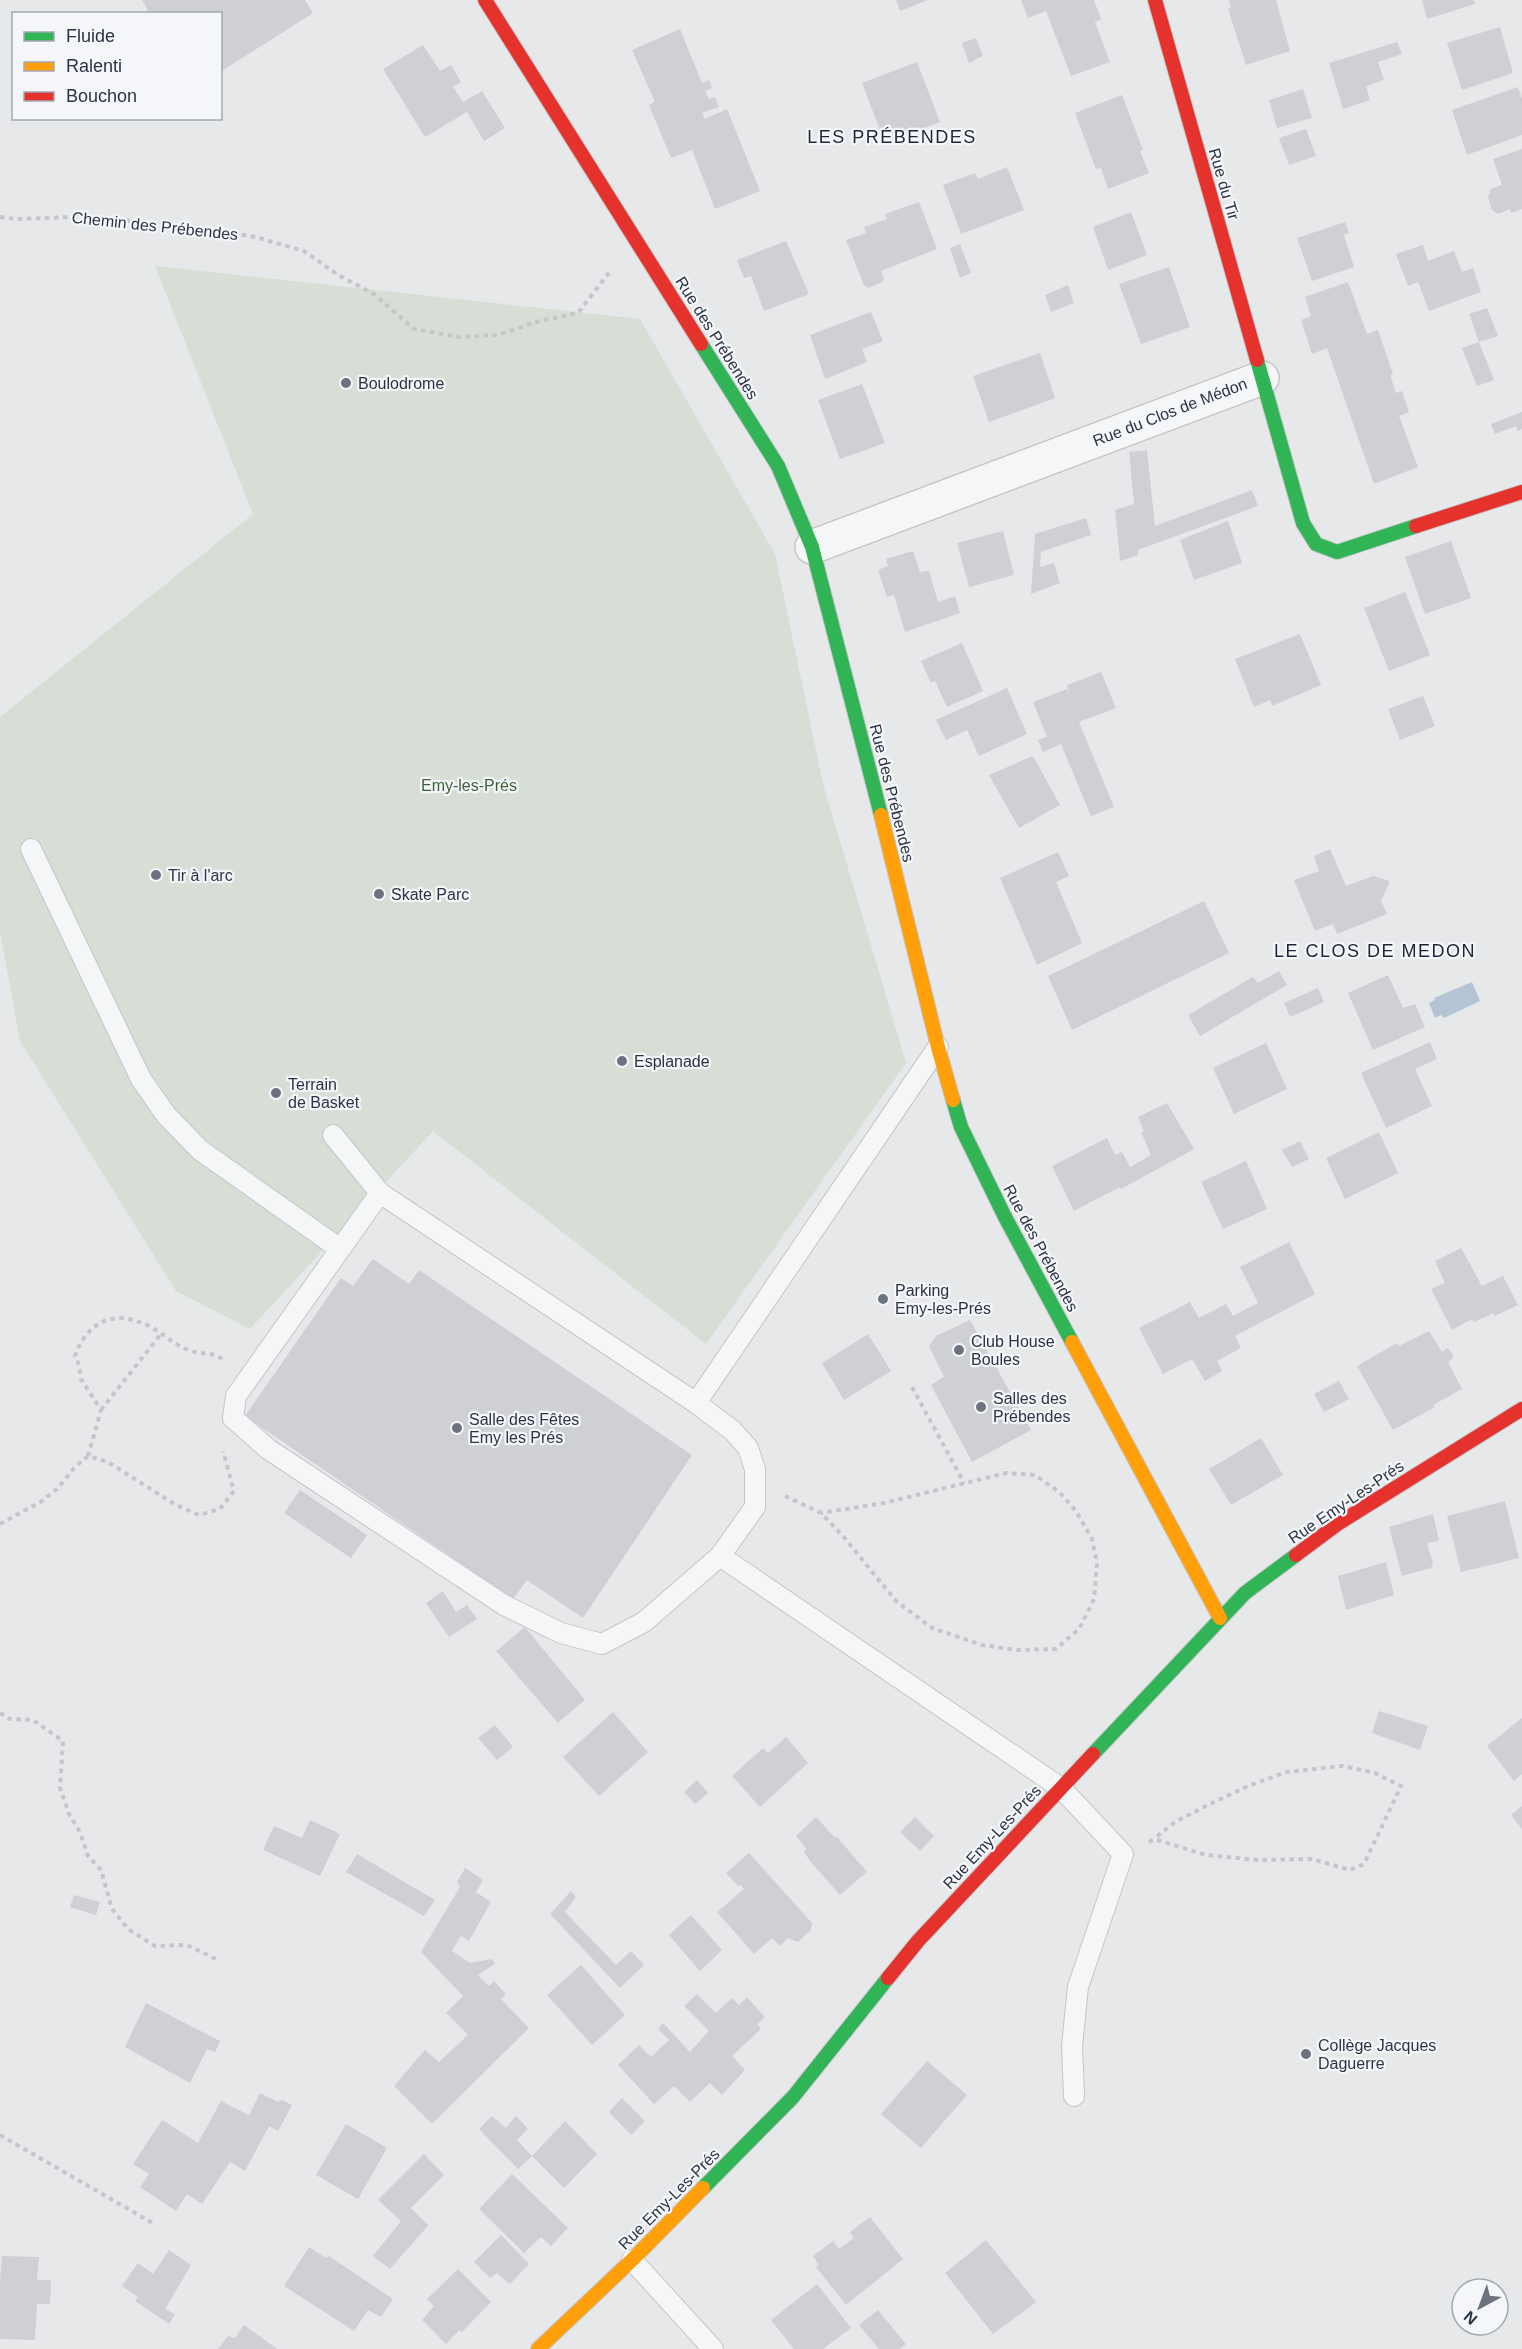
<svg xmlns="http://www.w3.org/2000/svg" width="1522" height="2349" font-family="Arial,sans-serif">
  <rect width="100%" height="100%" fill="#e6e8ea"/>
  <path fill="#d6ded6" d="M155,266L640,319L775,554L823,784L906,1063L706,1344L433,1131L250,1329L176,1291L20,1041L0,931V717L253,514Z"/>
  <path fill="#b4c4d5" d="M1472,982L1480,1001L1444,1018L1441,1015L1435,1018L1429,1003L1435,1000L1434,998Z"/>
  <path fill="#ced0d3" d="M142,0H305L313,13L220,72V14H150Z
    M896,0H928L900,11Z
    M1021,0H1094L1101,19L1095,22L1110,62L1071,76L1046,11L1028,18Z
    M1229,0H1276L1290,51L1246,65L1228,9L1231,8Z
    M1422,0H1474L1475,4L1427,19Z
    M1500,27L1513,73L1462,90L1447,43Z
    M680,29L702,83L709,80L712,88L705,91L709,99L715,97L719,107L702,113L705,119L727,109L760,191L715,209L692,150L671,158L649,105L655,102L632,50Z
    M976,38L983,56L969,63L962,43Z
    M1397,42L1402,54L1378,62L1384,80L1366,86L1370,100L1343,109L1329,63Z
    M423,45L440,71L451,65L461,82L453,87L463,102L482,91L505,128L484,141L467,112L425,137L383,69Z
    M917,62L940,122L885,143L862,83Z
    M1518,87L1522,99V135L1467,155L1452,110Z
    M1303,89L1312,118L1277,128L1269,100Z
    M1122,95L1143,150L1140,151L1149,173L1108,189L1101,168L1096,169L1075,113Z
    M1306,129L1316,156L1289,165L1279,138Z
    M1522,149V209L1511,213L1510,209L1498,214L1492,210L1488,197L1491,189L1502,185L1493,159Z
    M1007,167L1024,210L961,234L943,185L975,173L978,179Z
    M919,202L937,249L881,271L884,278L882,282L868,288L864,285L846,240L866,233L864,227L887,219L885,214Z
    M1131,212L1147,255L1108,270L1093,227Z
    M1345,222L1349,233L1344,235L1354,267L1312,281L1297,238Z
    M786,241L809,294L764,311L751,276L744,278L737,260Z
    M960,244L971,273L960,278L950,248Z
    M1423,245L1428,261L1454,251L1462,272L1473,268L1481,292L1429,311L1418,282L1408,286L1396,254Z
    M1169,267L1190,327L1141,344L1119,284Z
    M1348,282L1367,334L1378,330L1393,374L1390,375L1396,393L1402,391L1409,412L1399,416L1418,467L1374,484L1327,348L1312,354L1301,320L1311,316L1305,297Z
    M1068,285L1074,303L1051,312L1045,295Z
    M1487,308L1498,336L1479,342L1469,314Z
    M871,312L883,341L862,349L867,362L825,379L810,335Z
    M1479,342L1494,380L1477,386L1462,348Z
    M1040,353L1055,398L989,422L973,376Z
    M862,384L885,443L840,459L818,400Z
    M1522,412V429L1518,431L1516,426L1495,434L1491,424Z
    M1147,450L1155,526L1252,490L1258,506L1138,550V555L1120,561L1115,510L1134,504L1129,452Z
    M1086,518L1091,535L1041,552L1040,567L1054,563L1060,583L1031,594L1035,534Z
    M1228,521L1242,563L1194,580L1180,540Z
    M1003,531L1014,575L969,587L957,543Z
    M1451,541L1471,598L1425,614L1405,557Z
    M913,551L920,572L929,571L938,602L955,596L960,613L905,632L894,595L887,597L878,570L888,566L886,559Z
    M1405,592L1430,655L1389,671L1364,608Z
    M1300,634L1321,685L1272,706L1270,700L1254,707L1235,659Z
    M962,643L983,691L947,707L935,681L931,683L921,661Z
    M1101,672L1116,708L1079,722L1114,807L1091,816L1061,744L1043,752L1038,740L1047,737L1033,702L1067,689L1070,696L1067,685Z
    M1007,688L1027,734L979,756L967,730L946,740L936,720Z
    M1423,696L1435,726L1400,740L1388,709Z
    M1033,756L1060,805L1019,828L989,775Z
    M1330,849L1346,886L1373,876L1390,881L1381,901L1387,914L1337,934L1333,924L1315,931L1294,880L1319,871L1314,856Z
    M1058,852L1069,876L1056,882L1082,943L1037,965L1000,878Z
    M1204,901L1229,953L1072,1030L1048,976Z
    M1279,971L1287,985L1200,1036L1188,1015L1253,977L1258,983Z
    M1388,975L1403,1008L1415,1004L1425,1027L1373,1050L1348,993Z
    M1318,988L1324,1002L1290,1017L1284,1003Z
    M1430,1042L1437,1059L1415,1069L1432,1106L1386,1128L1361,1073Z
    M1266,1043L1287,1089L1234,1114L1213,1068Z
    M1167,1103L1194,1149L1121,1189L1120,1187L1114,1190L1074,1211L1052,1166L1107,1138L1115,1155L1122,1152L1130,1167L1151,1155L1141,1132H1144L1138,1117Z
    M1379,1132L1398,1173L1345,1199L1326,1158Z
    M1300,1141L1309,1159L1292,1167L1282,1150Z
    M1246,1161L1267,1209L1223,1229L1201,1182Z
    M1289,1242L1315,1294L1235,1336L1241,1348L1217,1361L1222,1371L1205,1381L1192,1359L1163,1374L1139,1328L1190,1302L1199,1318L1226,1304L1233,1316L1258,1303L1240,1267Z
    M1461,1248L1482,1286L1503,1276L1518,1305L1495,1316L1494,1313L1474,1322L1472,1319L1452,1330L1431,1289L1445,1283L1435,1261Z
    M373,1259L409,1284L419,1270L692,1455L583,1618L527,1580L513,1599L245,1416L341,1278L353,1286Z
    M970,1320L1031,1430L972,1462L931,1385L944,1377L929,1346L936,1336Z
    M1429,1331L1442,1352L1448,1348L1454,1357L1448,1362L1462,1389L1433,1405L1435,1407L1393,1430L1357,1366L1397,1343L1399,1346Z
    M868,1334L891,1371L844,1400L822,1363Z
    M1339,1381L1349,1399L1324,1412L1314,1394Z
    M1261,1438L1283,1475L1231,1505L1209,1469Z
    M300,1490L367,1535L351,1558L284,1513Z
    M1505,1501L1519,1558L1461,1572L1447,1516Z
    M1433,1514L1439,1541L1427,1543L1433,1563L1431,1568L1402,1576L1389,1527Z
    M1386,1562L1394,1595L1346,1610L1338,1576Z
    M443,1591L456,1612L467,1605L477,1619L449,1637L426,1603Z
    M525,1627L585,1700L558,1723L496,1651Z
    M1379,1711L1428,1726L1420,1750L1372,1733Z
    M613,1712L648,1752L599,1796L563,1757Z
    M1522,1718V1774L1514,1781L1487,1746Z
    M495,1725L513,1747L497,1760L478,1738Z
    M786,1737L808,1763L760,1807L732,1776L763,1748L768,1753Z
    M697,1780L708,1793L695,1804L684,1792Z
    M1522,1806V1829L1511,1815Z
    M816,1817L835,1838L837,1837L867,1872L840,1895L810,1861L804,1852L806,1848L796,1836Z
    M915,1817L934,1836L920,1851L900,1832Z
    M310,1820L340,1834L320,1876L263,1850L274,1826L302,1838Z
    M749,1853L812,1923L811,1930L798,1942L788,1938L780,1946L772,1938L754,1954L717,1912L744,1889L741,1885L738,1886L726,1873Z
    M357,1854L435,1900L424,1916L346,1872Z
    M465,1868L483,1880L476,1892L491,1902L469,1941L461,1936L452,1951L470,1963L492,1959L495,1964L478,1975L489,1986L494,1981L506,1994L501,1999L529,2028L432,2124L394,2086L425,2050L439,2062L468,2035L446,2013L463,1996L421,1952L460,1887L457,1882Z
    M571,1891L576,1897L565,1912L616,1965L631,1951L644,1965L620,1988L550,1914Z
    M74,1895L100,1902L96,1915L70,1907Z
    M691,1915L722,1950L700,1971L669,1935Z
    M581,1965L625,2015L592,2045L547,1995Z
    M697,1994L716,2013L732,1998L739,2005L747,1997L765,2017L757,2024L761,2029L732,2056L745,2070L722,2095L710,2083L690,2102L674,2086L654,2104L618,2065L639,2045L651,2057L669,2040L658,2029L663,2023L690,2052L709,2031L684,2006Z
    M146,2003L220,2041L215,2052L207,2049L190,2083L125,2047Z
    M927,2061L967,2095L921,2148L881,2114Z
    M260,2093L278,2102L282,2100L292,2105L278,2131L269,2126L245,2171L230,2162L202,2204L187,2194L176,2211L140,2187L149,2174L133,2164L162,2120L198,2143L221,2101L249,2115Z
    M622,2098L645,2121L631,2135L609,2112Z
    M492,2116L506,2128L516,2116L528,2129L517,2140L532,2156L518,2169L479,2129Z
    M565,2121L597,2154L564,2188L532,2156Z
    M346,2124L387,2148L358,2199L316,2175Z
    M424,2154L444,2175L411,2208L428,2225L426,2228L390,2269L373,2256L401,2221L378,2200Z
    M512,2174L568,2228L551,2246L541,2237L524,2253L479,2209Z
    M870,2217L903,2259L846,2305L816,2267L819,2265L813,2256L833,2241L839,2249L854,2238L850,2232Z
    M501,2235L529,2264L510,2284L497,2273L490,2278L474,2262Z
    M986,2240L1036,2302L993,2334L945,2273Z
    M309,2247L326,2258L329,2256L393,2299L381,2317L368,2310L354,2331L284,2286Z
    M169,2250L191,2265L165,2309L175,2314L169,2324L135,2301L138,2297L122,2286L138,2263L153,2274Z
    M2,2256L39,2257L37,2280H51L50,2304H37L35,2340L0,2339V2280Z
    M458,2269L491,2302L462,2332L459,2330L446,2344L422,2320L434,2306L427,2299Z
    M817,2284L851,2328L823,2349H794L771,2320Z
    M878,2310L906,2344L900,2349H879L859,2325Z
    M244,2325L277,2349H218L228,2336L235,2338Z"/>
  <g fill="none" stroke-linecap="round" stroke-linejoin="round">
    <defs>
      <path id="lane" d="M31,849L141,1079L166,1115L200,1150L340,1249
        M333,1135L380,1193L696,1403L733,1431L748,1448L755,1469V1507L720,1556L1061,1788L1123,1854L1078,1987L1072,2046L1074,2096
        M380,1193L236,1396L233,1418L268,1449L504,1605L561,1633L602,1644L644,1622L720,1556
        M696,1403L938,1047
        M632,2260L713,2349"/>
      <path id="street" d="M812,547L1262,378"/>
      <path id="fast" d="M701,344L778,466L812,547L881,815
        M1257,360L1303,523L1316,544L1337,552L1416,526
        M953,1100L961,1127L1005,1217L1072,1342
        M1093,1754L1245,1593L1296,1555
        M703,2188L793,2097L888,1978"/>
      <path id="slow" d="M881,815L938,1047L953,1100
        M1072,1342L1220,1618
        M538,2349L632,2260L703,2188"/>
      <path id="jam" d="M485,0L701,344
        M1155,0L1257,360
        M1416,526L1522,492
        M1296,1555L1339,1523L1522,1409
        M888,1978L918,1941L1093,1754"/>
    </defs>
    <use href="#lane" stroke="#c4c6c8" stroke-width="22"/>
    <use href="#street" stroke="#c4c6c8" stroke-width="36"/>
    <use href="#fast" stroke="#c4c6c8" stroke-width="16"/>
    <use href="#slow" stroke="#c4c6c8" stroke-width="16"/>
    <use href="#jam" stroke="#c4c6c8" stroke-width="16"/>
    <path stroke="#c5c6ca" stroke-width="4" stroke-dasharray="4.5 4.5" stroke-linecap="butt" d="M0,217L16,219L73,217L120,220L207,229L255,237L304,251L338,275L374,294L414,329L459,337L498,335L536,322L578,313L611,270
      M912,1387L964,1483
      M101,1410L161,1334
      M88,1456L101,1410L81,1379L79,1365L75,1356C87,1322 113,1309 147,1325C162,1332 175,1346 191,1351C204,1355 215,1351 225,1362
      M785,1496L821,1513L843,1536L896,1601L932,1628L982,1645L1017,1650L1056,1649L1079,1629L1094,1599L1097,1563L1092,1539L1076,1511L1059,1492L1035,1475L1006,1473L884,1503L821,1513
      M0,1524L42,1501L57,1489L75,1467L88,1456L108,1462L176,1505L199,1515L220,1509L234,1491L223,1451
      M0,1713L10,1719L33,1720L63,1741L60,1788L69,1814L80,1832L88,1856L101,1870L112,1909L128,1929L155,1946L187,1945L218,1960
      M1149,1842L1154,1839L1206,1855L1258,1860L1312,1859L1350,1870L1364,1864L1401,1786L1375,1773L1343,1766L1286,1772L1246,1787L1208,1805L1175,1822L1154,1839
      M0,2135L156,2225"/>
    <use href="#lane" stroke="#f5f6f7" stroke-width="20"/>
    <use href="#street" stroke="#f5f6f7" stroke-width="33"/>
    <use href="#fast" stroke="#30b455" stroke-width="14"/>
    <use href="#slow" stroke="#ff9f0a" stroke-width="14"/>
    <use href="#jam" stroke="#e5322d" stroke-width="14"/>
  </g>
  <g fill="#6c737f" stroke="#f4f6f9" stroke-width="2">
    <circle cx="346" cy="383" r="6"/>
    <circle cx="156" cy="875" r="6"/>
    <circle cx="379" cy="894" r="6"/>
    <circle cx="622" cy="1061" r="6"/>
    <circle cx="276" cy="1093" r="6"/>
    <circle cx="883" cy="1299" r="6"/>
    <circle cx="959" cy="1350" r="6"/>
    <circle cx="981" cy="1407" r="6"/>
    <circle cx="457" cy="1428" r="6"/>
    <circle cx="1306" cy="2054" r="6"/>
  </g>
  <g text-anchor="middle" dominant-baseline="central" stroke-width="4.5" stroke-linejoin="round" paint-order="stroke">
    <g font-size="16" fill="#2b3445" stroke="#f4f6f9">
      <text transform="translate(1224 184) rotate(74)">Rue du Tir</text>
      <text transform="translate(155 226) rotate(6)">Chemin des Prébendes</text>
      <text transform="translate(717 338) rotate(58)">Rue des Prébendes</text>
      <text transform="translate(1170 412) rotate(-21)">Rue du Clos de Médon</text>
      <text transform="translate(892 793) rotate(76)">Rue des Prébendes</text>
      <text transform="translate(1041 1248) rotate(62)">Rue des Prébendes</text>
      <text transform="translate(1346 1502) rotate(-34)">Rue Emy-Les-Prés</text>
      <text transform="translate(992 1837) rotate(-47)">Rue Emy-Les-Prés</text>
      <text transform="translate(669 2199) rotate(-45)">Rue Emy-Les-Prés</text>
    </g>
    <g font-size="16" fill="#2b3445" stroke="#f4f6f9" text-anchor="start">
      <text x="358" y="383">Boulodrome</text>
      <text x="168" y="875">Tir à l'arc</text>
      <text x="391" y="894">Skate Parc</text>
      <text x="634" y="1061">Esplanade</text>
      <text x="288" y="1084">Terrain<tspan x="288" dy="18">de Basket</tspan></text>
      <text x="895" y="1290">Parking<tspan x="895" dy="18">Emy-les-Prés</tspan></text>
      <text x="971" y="1341">Club House<tspan x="971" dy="18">Boules</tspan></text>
      <text x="993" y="1398">Salles des<tspan x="993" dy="18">Prébendes</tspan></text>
      <text x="469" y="1419">Salle des Fêtes<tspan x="469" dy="18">Emy les Prés</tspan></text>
      <text x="1318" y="2045">Collège Jacques<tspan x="1318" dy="18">Daguerre</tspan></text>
    </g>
    <g font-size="16" fill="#3f6138" stroke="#f4f6f9">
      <text x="469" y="785">Emy-les-Prés</text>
    </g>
    <g font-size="18" letter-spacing="1.5" fill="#1d2536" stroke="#f4f6f9">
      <text x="892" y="137">LES PRÉBENDES</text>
      <text x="1375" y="951">LE CLOS DE MEDON</text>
    </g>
  </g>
  <rect x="12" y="12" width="210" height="108" fill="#f4f6f9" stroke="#a4a8b1" stroke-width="1.5"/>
  <rect x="24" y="32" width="30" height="9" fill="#30b455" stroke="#a4a8b1" stroke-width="1.5"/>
  <text x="66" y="42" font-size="18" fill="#2b3445">Fluide</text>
  <rect x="24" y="62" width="30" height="9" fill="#ff9f0a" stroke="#a4a8b1" stroke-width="1.5"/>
  <text x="66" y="72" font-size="18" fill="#2b3445">Ralenti</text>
  <rect x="24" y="92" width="30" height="9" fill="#e5322d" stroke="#a4a8b1" stroke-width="1.5"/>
  <text x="66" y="102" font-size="18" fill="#2b3445">Bouchon</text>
  <g transform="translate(1480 2307) rotate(221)"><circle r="28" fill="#f4f6f9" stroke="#a4a8b1" stroke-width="1.5"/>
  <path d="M0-4.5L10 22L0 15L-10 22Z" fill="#6c737f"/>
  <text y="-9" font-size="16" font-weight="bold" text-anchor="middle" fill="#2b3445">N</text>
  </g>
</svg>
